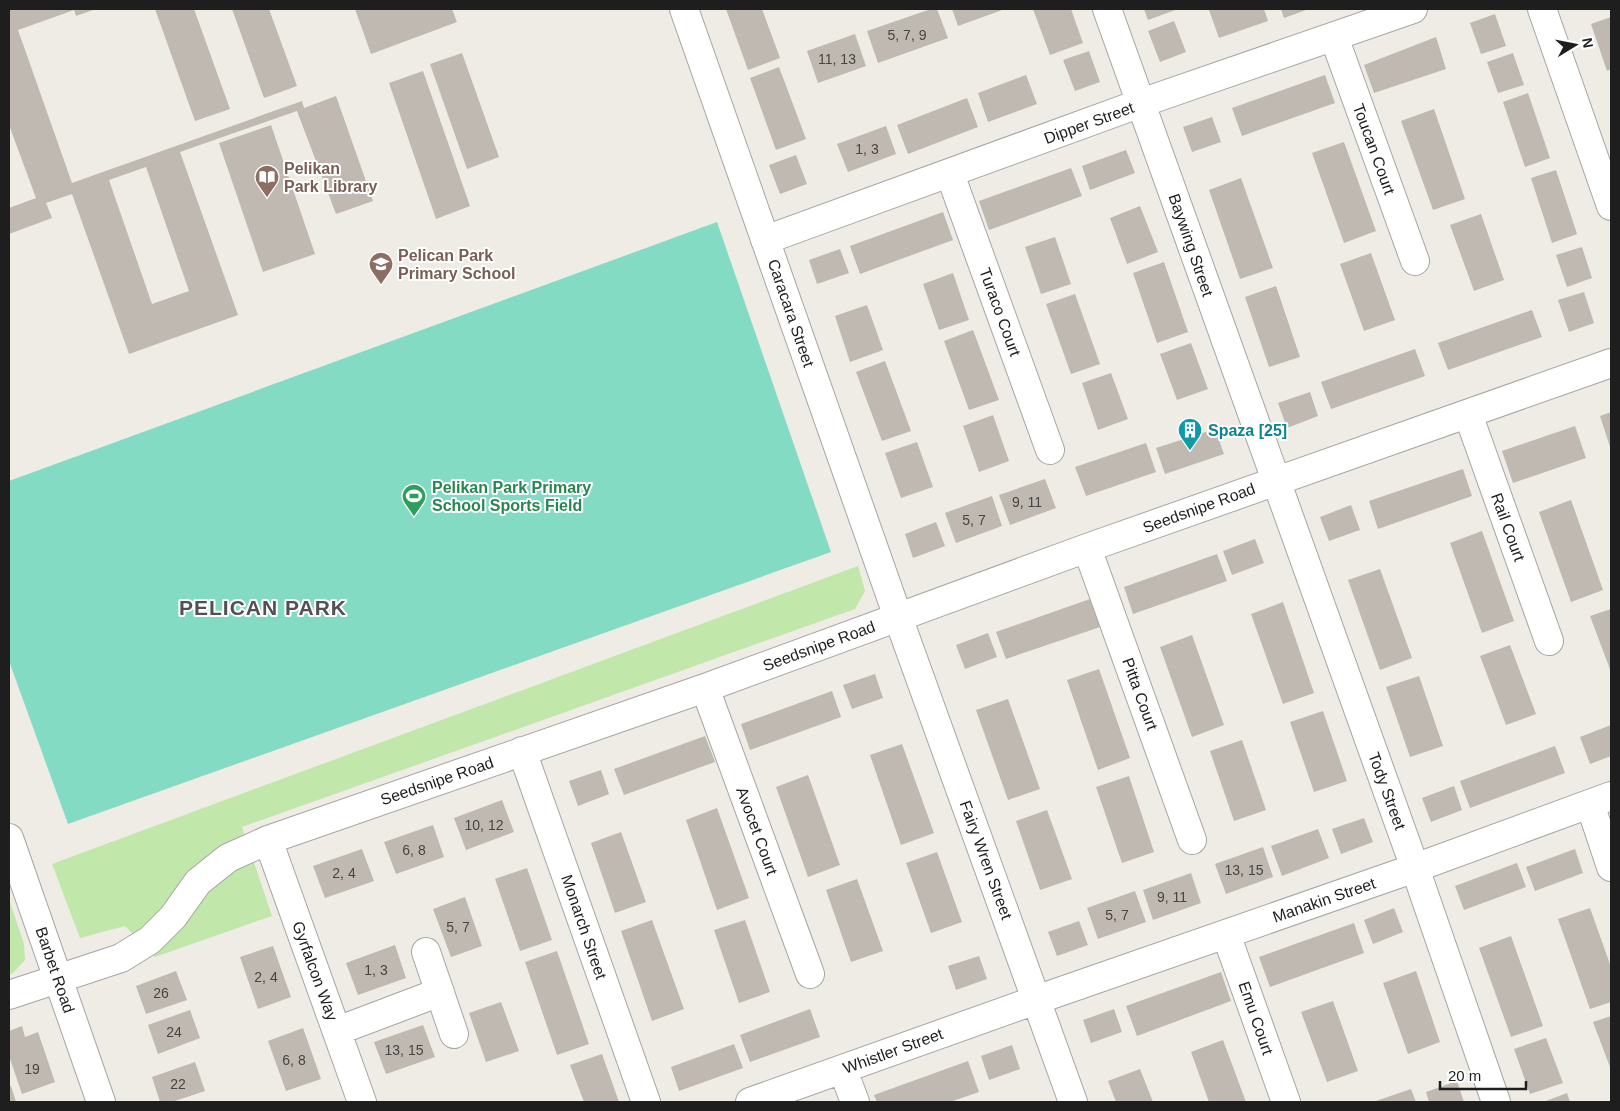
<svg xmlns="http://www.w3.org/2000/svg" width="1620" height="1111" font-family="Helvetica,sans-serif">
  <rect width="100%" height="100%" fill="#eeece4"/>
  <path fill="#c2e7ab" d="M858,566L865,591L855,609L242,827L272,916L155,957L125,926L80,938L52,864Z
    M9,899L24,944L25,960L13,973L9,975Z"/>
  <path fill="#84dbc4" d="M717,222L831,552L68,824L9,661V481Z"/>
  <path fill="#bfb9b1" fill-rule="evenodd" d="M9,9H96L76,16L74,10L18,30L72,183L302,101L304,108L336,96L373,201L336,214L297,111L180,152L238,315L129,354L72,194L46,203L52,218L9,234V208L36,198L9,125V21L10,20ZM146,167L189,291L152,304L109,180Z
    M155,9H194L230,109L195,121Z
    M232,9H269L297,86L264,98Z
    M355,9H452L457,22L371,54Z
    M726,9H762L780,58L748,70Z
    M931,9H937L948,38L878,63L867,31Z
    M952,9H1005L958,26Z
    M1033,9H1071L1083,43L1050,55Z
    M1144,9H1178L1148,20Z
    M1213,9H1264L1268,21L1219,38L1209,10Z
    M1281,9H1309L1284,18Z
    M1495,14L1506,46L1481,54L1470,23Z
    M1611,17V69L1607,71L1591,24Z
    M1174,21L1186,52L1160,62L1148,31Z
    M855,34L866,66L818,83L807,51Z
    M1436,37L1446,69L1374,93L1364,65Z
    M1089,51L1100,82L1075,91L1063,60Z
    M462,53L499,157L467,169L430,64Z
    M1513,53L1524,85L1498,93L1487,62Z
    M779,67L806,139L776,150L750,78Z
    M423,71L470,206L436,219L389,83Z
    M1026,75L1037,104L988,122L978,93Z
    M1325,75L1335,103L1242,136L1232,108Z
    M1528,93L1550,158L1525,167L1503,102Z
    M967,98L978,127L908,154L897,125Z
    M1434,109L1465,199L1433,210L1401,121Z
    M1212,117L1221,142L1192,152L1183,127Z
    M271,125L315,254L263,272L219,143Z
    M886,126L896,154L848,172L837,144Z
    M1344,142L1376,231L1344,243L1312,153Z
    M1126,150L1135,173L1090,190L1082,166Z
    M796,155L807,184L780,194L769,165Z
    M1071,168L1082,196L989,230L979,201Z
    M1556,170L1577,234L1552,243L1531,178Z
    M1241,178L1273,268L1240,279L1209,190Z
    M1140,206L1158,252L1127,264L1110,218Z
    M943,212L953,240L860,274L850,246Z
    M1481,214L1504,280L1474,291L1450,225Z
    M1055,237L1071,284L1041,294L1025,247Z
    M1582,247L1592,278L1567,287L1556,255Z
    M840,249L849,273L817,284L809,260Z
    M1371,253L1395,320L1364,331L1340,264Z
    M1164,262L1188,332L1157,343L1133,273Z
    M953,273L969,320L939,330L923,284Z
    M1276,286L1300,357L1269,367L1245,297Z
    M1584,292L1594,323L1569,332L1558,300Z
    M1075,294L1100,364L1071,374L1046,304Z
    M867,305L883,350L850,362L835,316Z
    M1532,310L1542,337L1448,370L1438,343Z
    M973,330L999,400L969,410L944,341Z
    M1191,343L1208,389L1177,400L1160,354Z
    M1415,349L1425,376L1331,409L1321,382Z
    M885,361L911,431L882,441L856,372Z
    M1111,373L1128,419L1098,430L1082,383Z
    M1310,392L1318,416L1287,428L1278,403Z
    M1611,412V450L1600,416Z
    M993,415L1009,461L979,472L963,426Z
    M1575,426L1586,458L1513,483L1502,451Z
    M1215,429L1224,454L1165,474L1156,448Z
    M917,442L933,487L901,498L885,453Z
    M1146,443L1156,472L1086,496L1075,467Z
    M1463,469L1472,496L1378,529L1369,501Z
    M1045,479L1056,508L1010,525L999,495Z
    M992,496L1002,526L956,543L945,513Z
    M1571,500L1603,590L1571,602L1539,512Z
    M1351,505L1360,530L1329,541L1320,517Z
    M936,522L945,546L913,558L905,534Z
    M1482,531L1514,621L1482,633L1450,543Z
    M1255,539L1264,563L1232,575L1223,551Z
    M1217,554L1227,581L1133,614L1124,587Z
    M1380,569L1412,658L1380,670L1348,580Z
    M1090,599L1100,627L1006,659L996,632Z
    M1283,602L1314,693L1283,704L1251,614Z
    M1611,609V672L1590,616Z
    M988,633L997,657L965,669L956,645Z
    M1192,635L1224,725L1192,737L1160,647Z
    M1510,645L1536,714L1506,725L1480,656Z
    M1099,669L1130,758L1098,770L1067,680Z
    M875,674L883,698L852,709L843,685Z
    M1419,676L1443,746L1410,757L1386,687Z
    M832,691L841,717L750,750L741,724Z
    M1008,699L1040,789L1008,800L976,710Z
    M1323,711L1347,781L1314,792L1290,722Z
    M1611,725V756L1590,764L1580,737Z
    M705,736L715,762L624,795L614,769Z
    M1242,740L1266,810L1234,821L1210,751Z
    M902,744L934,833L901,845L870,755Z
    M1555,746L1565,773L1470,808L1460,781Z
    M601,770L609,794L578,806L569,781Z
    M808,775L840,865L808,877L776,787Z
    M1129,776L1154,852L1122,863L1096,787Z
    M1454,786L1462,810L1431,822L1422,798Z
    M502,800L514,832L466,850L454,818Z
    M717,808L749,898L717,910L686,820Z
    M1047,810L1072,879L1040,890L1016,821Z
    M1364,818L1373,842L1341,854L1332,829Z
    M433,825L444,857L396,874L384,842Z
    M1318,829L1329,858L1282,876L1271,846Z
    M621,832L646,902L615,913L591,843Z
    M1263,847L1273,877L1226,894L1215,864Z
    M362,849L374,881L325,898L313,866Z
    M1575,849L1583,873L1535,891L1526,867Z
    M937,852L962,922L931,933L906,863Z
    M1517,863L1526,887L1464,910L1455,886Z
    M527,868L552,940L520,951L495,879Z
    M1191,873L1201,903L1153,920L1143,890Z
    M857,879L883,951L851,962L826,890Z
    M1135,891L1146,922L1098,939L1087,908Z
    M465,897L482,946L451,957L433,909Z
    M1394,908L1403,932L1373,944L1364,920Z
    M1590,908L1611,967V1002L1590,1009L1558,919Z
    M652,920L684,1009L652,1021L621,931Z
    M745,920L770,992L739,1003L714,930Z
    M1079,921L1088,945L1057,956L1048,932Z
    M1354,923L1364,953L1270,987L1259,957Z
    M1511,936L1543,1026L1511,1037L1479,948Z
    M395,945L406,978L358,995L346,963Z
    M273,946L291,997L258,1009L240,957Z
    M557,951L589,1044L557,1055L525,962Z
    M979,956L987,979L956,990L948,966Z
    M176,971L187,1000L146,1014L136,986Z
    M1416,971L1440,1042L1408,1054L1383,983Z
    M1221,972L1231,1001L1137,1036L1126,1006Z
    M1333,1001L1358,1071L1327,1082L1301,1012Z
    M501,1002L519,1051L486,1062L469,1013Z
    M810,1009L820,1037L750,1062L740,1035Z
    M1114,1009L1122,1032L1091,1043L1083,1020Z
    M190,1010L200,1038L158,1054L148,1025Z
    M1611,1016V1067H1610L1593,1022Z
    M423,1025L435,1057L386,1074L374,1042Z
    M22,1026L25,1037L38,1032L55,1082L22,1094L9,1056V1031Z
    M303,1028L321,1079L286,1091L268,1041Z
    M1546,1038L1563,1083L1530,1094L1514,1049Z
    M1223,1040L1246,1102H1209L1191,1052Z
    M734,1044L743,1068L679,1091L671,1067Z
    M1012,1045L1020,1069L989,1080L981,1056Z
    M602,1054L619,1102H584L570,1065Z
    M968,1061L979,1092L950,1102H877L874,1095Z
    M195,1062L205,1091L172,1102H160L152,1077Z
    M1140,1069L1153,1102H1116L1108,1081Z
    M1457,1081L1464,1102H1429L1426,1092Z
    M11,1086L16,1102H9V1087Z
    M1411,1089L1416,1102H1373Z
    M1567,1093L1570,1102H1543Z"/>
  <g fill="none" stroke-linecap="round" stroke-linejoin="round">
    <defs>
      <path id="minor" d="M684,9L898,617L1073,1102
        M1107,9L1415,868L1496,1102
        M1542,9L1611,206
        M1334,37L1415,261
        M950,174L1050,450
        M765,240L1141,103L1413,9
        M1468,414L1549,641
        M1087,548L1192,840
        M705,688L810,974
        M522,751L646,1102
        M1590,804L1611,867
        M9,838L101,1102
        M268,840L362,1102
        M1226,934L1286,1102
        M426,952L454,1034
        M9,995L121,958L150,940L173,917L198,882L228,858L268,840L705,688L1087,548L1611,363
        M337,1031L440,992
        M843,1070L855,1102
        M750,1102L1036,1000L1415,868L1611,796"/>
    </defs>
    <use href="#minor" stroke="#a5a5a5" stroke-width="30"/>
    <use href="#minor" stroke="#fff" stroke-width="28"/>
  </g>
  <defs>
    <symbol id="library-pin" viewBox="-11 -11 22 30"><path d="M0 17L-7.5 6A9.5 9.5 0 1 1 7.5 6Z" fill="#8d6e63" stroke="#fff"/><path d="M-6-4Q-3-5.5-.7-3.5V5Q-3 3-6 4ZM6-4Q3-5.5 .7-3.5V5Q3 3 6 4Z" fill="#fff"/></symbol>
    <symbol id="school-pin" viewBox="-11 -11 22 30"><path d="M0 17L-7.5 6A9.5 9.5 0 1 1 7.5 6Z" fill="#8d6e63" stroke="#fff"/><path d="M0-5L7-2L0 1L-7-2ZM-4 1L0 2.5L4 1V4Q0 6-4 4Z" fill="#fff"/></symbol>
    <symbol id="building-pin" viewBox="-11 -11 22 30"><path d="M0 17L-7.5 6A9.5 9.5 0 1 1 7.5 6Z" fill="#0f9aa8" stroke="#fff"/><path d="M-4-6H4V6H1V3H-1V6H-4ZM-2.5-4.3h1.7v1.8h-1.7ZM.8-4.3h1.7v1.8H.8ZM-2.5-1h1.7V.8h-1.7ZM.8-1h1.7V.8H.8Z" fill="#fff"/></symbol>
    <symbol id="stadium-pin" viewBox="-11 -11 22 30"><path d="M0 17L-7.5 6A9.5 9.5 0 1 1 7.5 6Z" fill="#2e9e5b" stroke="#fff"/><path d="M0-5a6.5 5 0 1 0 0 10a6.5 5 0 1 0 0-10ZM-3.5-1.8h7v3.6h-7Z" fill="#fff"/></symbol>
  </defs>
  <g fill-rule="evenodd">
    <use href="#library-pin" x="253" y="163" width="28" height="38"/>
    <use href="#school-pin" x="367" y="250" width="28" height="38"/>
    <use href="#building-pin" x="1176" y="416" width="28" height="38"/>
    <use href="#stadium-pin" x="400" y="482" width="28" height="38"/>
  </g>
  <g text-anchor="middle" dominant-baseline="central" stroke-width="4" stroke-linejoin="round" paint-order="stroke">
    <g font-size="14" fill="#464543">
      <text x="907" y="35">5, 7, 9</text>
      <text x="837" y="59">11, 13</text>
      <text x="867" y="149">1, 3</text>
      <text x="1027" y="502">9, 11</text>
      <text x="974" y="520">5, 7</text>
      <text x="484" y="825">10, 12</text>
      <text x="414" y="850">6, 8</text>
      <text x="1244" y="870">13, 15</text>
      <text x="344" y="873">2, 4</text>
      <text x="1172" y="897">9, 11</text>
      <text x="1117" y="915">5, 7</text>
      <text x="458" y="927">5, 7</text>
      <text x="376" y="970">1, 3</text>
      <text x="266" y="977">2, 4</text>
      <text x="161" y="993">26</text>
      <text x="174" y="1032">24</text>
      <text x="404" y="1050">13, 15</text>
      <text x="294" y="1060">6, 8</text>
      <text x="32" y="1069">19</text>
      <text x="178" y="1084">22</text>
    </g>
    <g font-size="16" fill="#1e1e1e" stroke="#fff">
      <text transform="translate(1089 123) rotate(-20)">Dipper Street</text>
      <text transform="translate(1374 149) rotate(70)">Toucan Court</text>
      <text transform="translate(1191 245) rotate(71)">Baywing Street</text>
      <text transform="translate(1000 312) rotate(70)">Turaco Court</text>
      <text transform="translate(791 313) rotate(71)">Caracara Street</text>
      <text transform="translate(1199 508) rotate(-20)">Seedsnipe Road</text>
      <text transform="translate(1508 527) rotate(70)">Rail Court</text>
      <text transform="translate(819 646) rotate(-20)">Seedsnipe Road</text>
      <text transform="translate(1140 694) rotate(70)">Pitta Court</text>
      <text transform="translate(437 781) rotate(-19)">Seedsnipe Road</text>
      <text transform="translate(1387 791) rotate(70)">Tody Street</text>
      <text transform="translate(757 831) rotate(70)">Avocet Court</text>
      <text transform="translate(986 860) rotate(70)">Fairy Wren Street</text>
      <text transform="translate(1324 900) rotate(-19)">Manakin Street</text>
      <text transform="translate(584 927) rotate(71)">Monarch Street</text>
      <text transform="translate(55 970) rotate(71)">Barbet Road</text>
      <text transform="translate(315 971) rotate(70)">Gyrfalcon Way</text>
      <text transform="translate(1256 1018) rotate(71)">Emu Court</text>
      <text transform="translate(893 1051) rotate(-20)">Whistler Street</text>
    </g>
    <g font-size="16" font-weight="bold" fill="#785e54" stroke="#fff" text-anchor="start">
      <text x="284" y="168">Pelikan<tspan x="284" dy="18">Park Library</tspan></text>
      <text x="398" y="255">Pelican Park<tspan x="398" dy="18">Primary School</tspan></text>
    </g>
    <g font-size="16" font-weight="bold" fill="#0d838f" stroke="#fff" text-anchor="start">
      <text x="1208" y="430">Spaza [25]</text>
    </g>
    <g font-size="16" font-weight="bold" fill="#27864d" stroke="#fff" text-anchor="start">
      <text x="432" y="487">Pelikan Park Primary<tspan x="432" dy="18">School Sports Field</tspan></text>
    </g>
    <g font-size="21" font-weight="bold" letter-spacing="1" fill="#515151" stroke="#fff">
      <text x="263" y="607">PELICAN PARK</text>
    </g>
  </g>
  <rect width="1620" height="1111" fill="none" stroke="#1e1e1e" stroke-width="20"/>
  <g transform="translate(1575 45) rotate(80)" stroke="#ffffff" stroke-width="4" paint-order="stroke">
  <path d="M0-4L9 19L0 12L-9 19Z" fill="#1e1e1e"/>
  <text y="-8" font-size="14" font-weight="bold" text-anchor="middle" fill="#1e1e1e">N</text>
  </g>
  <path d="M1440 1081v8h86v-8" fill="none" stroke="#1e1e1e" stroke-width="2.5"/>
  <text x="1448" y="1081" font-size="15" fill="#1e1e1e" stroke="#ffffff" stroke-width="4" paint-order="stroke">20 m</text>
</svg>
